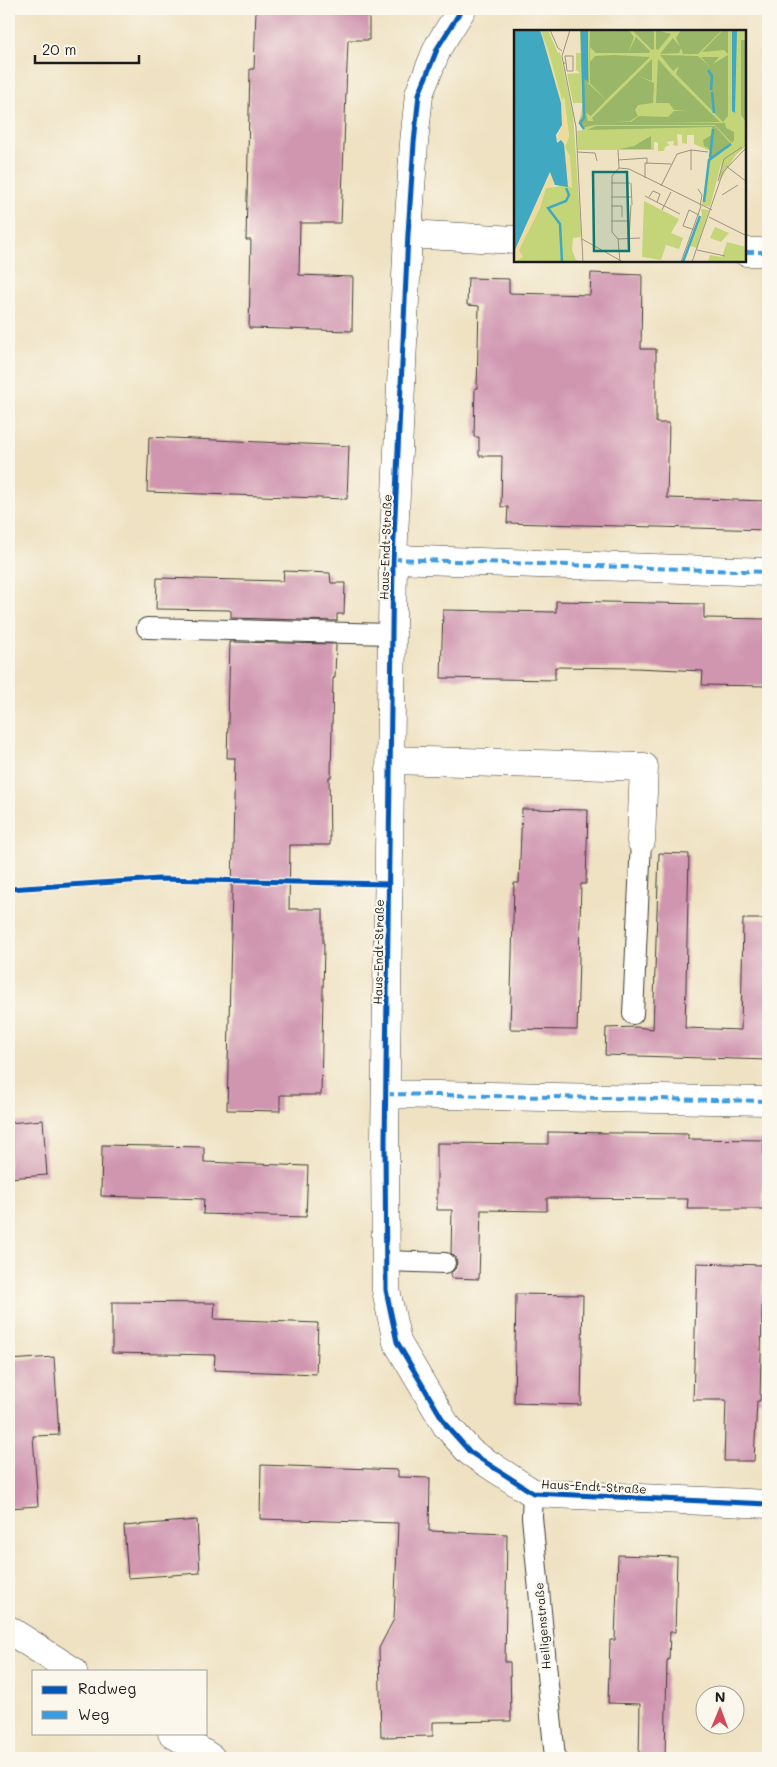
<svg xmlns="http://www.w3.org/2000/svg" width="777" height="1767" font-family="Mali,sans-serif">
  <rect width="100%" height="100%" fill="#fbf7ec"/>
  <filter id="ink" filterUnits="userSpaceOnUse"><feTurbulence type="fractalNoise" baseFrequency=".02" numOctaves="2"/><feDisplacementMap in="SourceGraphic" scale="10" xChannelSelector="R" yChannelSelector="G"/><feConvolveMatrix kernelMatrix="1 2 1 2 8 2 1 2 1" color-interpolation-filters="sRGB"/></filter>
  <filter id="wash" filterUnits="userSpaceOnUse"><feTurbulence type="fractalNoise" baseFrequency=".0096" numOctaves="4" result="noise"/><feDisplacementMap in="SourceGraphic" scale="20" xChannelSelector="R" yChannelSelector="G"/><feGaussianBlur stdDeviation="1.12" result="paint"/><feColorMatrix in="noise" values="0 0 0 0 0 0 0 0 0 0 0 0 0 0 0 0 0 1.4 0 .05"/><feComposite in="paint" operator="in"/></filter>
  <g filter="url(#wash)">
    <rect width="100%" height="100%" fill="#efe2c3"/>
    <g id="blocks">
      <path fill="#d096b0" d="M256,9H369V40H348L341,223H300L299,275L353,277L352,331L249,328L251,240H246L250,69H254Z
        M591,273L642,275L641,349H656V423H669L667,498L768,501V530L507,523L508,507H501L502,456H479V437H474L475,388H477L479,306L467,305L468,278L509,279V293L590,295Z
        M149,437L349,446L347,499L147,492Z
        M284,571L330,573L331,583H345L344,614H337V621L231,618V611L229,610L156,609L157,578L283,581Z
        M556,601L704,604V618L768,619V686L702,685L703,671L636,668L555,667V680L441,678L443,610L556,612Z
        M230,642L336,644L335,678H333L331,777H329L330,845H290L289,909H323V943H324L321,1095H280V1111L227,1110L235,758H227Z
        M522,809L588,810L586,884H581L577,1030L510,1029L514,883H519Z
        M659,853L689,854L685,1028L741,1030L743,919H768V1060L605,1055L606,1028L636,1027L653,1029Z
        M43,1120L47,1175L9,1178V1123Z
        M548,1132L688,1134V1139L764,1140L763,1209H687L688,1199L547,1198V1211L481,1210L479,1279L451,1278V1273L455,1269L457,1263L455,1257L451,1253L452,1210H437V1143L548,1144Z
        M102,1145L204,1147V1162L308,1166L306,1217L203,1214L204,1199L101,1196Z
        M697,1263L763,1265L760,1401H757L754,1461H724L726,1400H693Z
        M516,1294L583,1295L581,1405L514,1403Z
        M112,1302L215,1303L214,1319L318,1323L316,1374L214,1370L215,1355L112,1353Z
        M54,1357L59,1435L33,1436L38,1506L9,1508V1360Z
        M261,1465L398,1470V1477L430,1478L429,1531L507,1534L505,1662H510L511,1721L433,1722V1736L381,1737L379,1648L394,1619L398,1523L260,1519Z
        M197,1520L200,1573L128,1578L124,1526Z
        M618,1555L677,1557L675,1632H670L669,1660H667L665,1758H639L640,1704L608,1703L610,1640H615Z"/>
    </g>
  </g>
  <g filter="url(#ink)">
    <use href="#blocks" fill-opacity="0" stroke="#3c3a35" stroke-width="1"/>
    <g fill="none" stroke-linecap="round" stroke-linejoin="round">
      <defs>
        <path id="service" d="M147,628L392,634
          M633,1014L641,841
          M386,1261L445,1263
          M533,1493L532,1517L555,1758"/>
        <path id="minor" d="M462,9L438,47L419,94L414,143L408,234L393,559L385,1142L386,1290L397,1342L446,1425L470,1452L533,1493L768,1504
          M408,234L516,240
          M746,252H768
          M393,559L768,572
          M391,760L644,767L641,841
          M386,1094L768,1101
          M9,1630L73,1671
          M172,1733L211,1758"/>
      </defs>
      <use href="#service" stroke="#3c3a35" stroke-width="22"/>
      <use href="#minor" stroke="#3c3a35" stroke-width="29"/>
      <use href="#service" stroke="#fff" stroke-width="20"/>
      <use href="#minor" stroke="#fff" stroke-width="28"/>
      <path stroke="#3c9bdf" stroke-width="4" stroke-dasharray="8 4" stroke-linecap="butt" d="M746,252H768
        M393,559L768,572
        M386,1094L768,1101"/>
      <defs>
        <path id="cycleway" d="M462,9L438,47L419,94L414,143L408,234L393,559L385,1142L386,1290L397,1342L446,1425L470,1452L533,1493L768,1504
          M9,889L159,879L389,884"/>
      </defs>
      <use href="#cycleway" stroke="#fbf7ec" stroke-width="8"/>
      <use href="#cycleway" stroke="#0057b8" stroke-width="5"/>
    </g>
  </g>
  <g text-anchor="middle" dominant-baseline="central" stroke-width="4.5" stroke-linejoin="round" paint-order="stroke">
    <g font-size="12" fill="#1c1c1c" stroke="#fbf7ec">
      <text transform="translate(385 547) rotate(-88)">Haus-Endt-Straße</text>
      <text transform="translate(378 952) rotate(-89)">Haus-Endt-Straße</text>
      <text transform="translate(594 1486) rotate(3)">Haus-Endt-Straße</text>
      <text transform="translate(542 1626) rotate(-95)">Heiligenstraße</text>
    </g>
  </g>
  <g transform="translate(514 30)">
    <rect width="232" height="232" fill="#efe2c3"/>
    <path d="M27,0H34L44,23L46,22L59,84L67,200L66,212V207L59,208L58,220L62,230L67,232H2L7,226L4,220L32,158L55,155L51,117L55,106L50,67L48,71ZM66,0H232V116L221,126L205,152L208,130L196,177L188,175L196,121L180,114V105H173V114L168,113V105L163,104L164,116L159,115L160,111L152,112L156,115L151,117L150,121H144V113L140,112V120H64L63,101L69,100L65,92L69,73H59L53,44L66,43L62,40V23H67ZM130,171L165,189L157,203L169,208L165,219L152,215L147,230L128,227ZM187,179L195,180L183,218L176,216L188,185ZM201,197L215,203L207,212L196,208ZM213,212L232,217V232H194L196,225L208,227Z" fill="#c3d578"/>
    <path d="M66,0H69V49L74,51L76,0L75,52L73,55L75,54L92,70L77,86L72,83L74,91L67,97L65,91L69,85ZM76,0H115L120,7L114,23H82L76,17ZM118,0H140V19L138,20ZM142,0L157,4L144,20L142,19ZM167,0H208L184,24H169L167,18L165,23L146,24L159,8L166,17L162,8ZM209,0H214V24L210,20L188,22ZM122,7L136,21L135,23H114ZM227,10H232V92L227,85ZM100,25L136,27L92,70L76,53V32L81,26ZM146,25L184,26L196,37L187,27H205L199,34L214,25V86L209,92L162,44L165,36L159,41ZM138,29V51L124,46L140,53L139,73L124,75L121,80L124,86L116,91L80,92L78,88ZM144,29L158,45L206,92H117L125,86L154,87L160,81L173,80H160L155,73H142ZM74,91L211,93L212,98L220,102V110L218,113L201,95H81L67,98ZM82,96H201L217,114L199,126L195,134L197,120L190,116L189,110L199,104L198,97L73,100ZM137,106V119H105L120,116Z" fill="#9ab668"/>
    <path d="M26,0L34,19L48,70L50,67L55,106L51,117L56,126L58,158L52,155L46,110L43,113V108L48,95L47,73ZM37,142L41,155L32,158L26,178L5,220L9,227L0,232V222Z" fill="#eeda9e"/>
    <path d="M0,0H26L28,6L47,73L48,95L42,105L43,113L47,110L50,114L54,157L41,155L36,142L0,222ZM69,0H74V51L69,49ZM218,0H223L221,83L218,81Z" fill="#40a8c0"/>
    <path fill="none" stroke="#40a8c0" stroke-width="2.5" d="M68,0L70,88L66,93L70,99M194,40L198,46L197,60M198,62L200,83M196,128L199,99M190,172L195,130L217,114M48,232L46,194L34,178L52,171L55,165L52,158M169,232L186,186"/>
    <path fill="none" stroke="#9b9380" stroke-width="1" d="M36,0L44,18L48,21M56,0L48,26L62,97L69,232M49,33H52L51,26H59V41H53L52,33M104,120L105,138M63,122L81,123L83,131M104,130L133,128V134M212,136L233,152M177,140V120M131,148V133L157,134M204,151L210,129L228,117M97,153H116M117,153L118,175M147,156L163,124L177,120L194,122M184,159L188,165L186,176M208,165L224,155M131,166L166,184M97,167H118M135,167L139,161L146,164L143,172M97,176H108V187M148,180L157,162M195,187L233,206M97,191H115M181,200L169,196L175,180L185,185M126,208L104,209L98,202V146L105,138L115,139L198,180M68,209L109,232M104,209L106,232M115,209L117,175M183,220L211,226M167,232L187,176M178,232L209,142L233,117"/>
    <path fill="#0f766e" fill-opacity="0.15" stroke="#0f766e" stroke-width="2.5" d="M79,142H113L115,221H80Z"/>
    <rect width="232" height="232" fill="none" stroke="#1c1c1c" stroke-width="2.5"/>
  </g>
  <rect width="777" height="1767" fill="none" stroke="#fbf7ec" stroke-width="30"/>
  <rect x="32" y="1670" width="175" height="65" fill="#fbf7ec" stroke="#a29f99"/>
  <rect x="42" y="1686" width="25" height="8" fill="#0057b8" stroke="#a29f99"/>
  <text x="78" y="1694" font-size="15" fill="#1c1c1c">Radweg</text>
  <rect x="42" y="1711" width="25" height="8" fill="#3c9bdf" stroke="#a29f99"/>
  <text x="78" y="1720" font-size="15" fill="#1c1c1c">Weg</text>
  <g transform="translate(720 1710) rotate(1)"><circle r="24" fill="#fbf7ec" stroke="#a29f99"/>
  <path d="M0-4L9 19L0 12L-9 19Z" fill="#d1495b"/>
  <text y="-8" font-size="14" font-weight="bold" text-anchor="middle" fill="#1c1c1c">N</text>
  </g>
  <path d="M35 55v8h104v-8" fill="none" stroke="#1c1c1c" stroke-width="2.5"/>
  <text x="42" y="55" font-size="15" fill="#1c1c1c" stroke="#fbf7ec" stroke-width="4" paint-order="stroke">20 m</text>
</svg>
